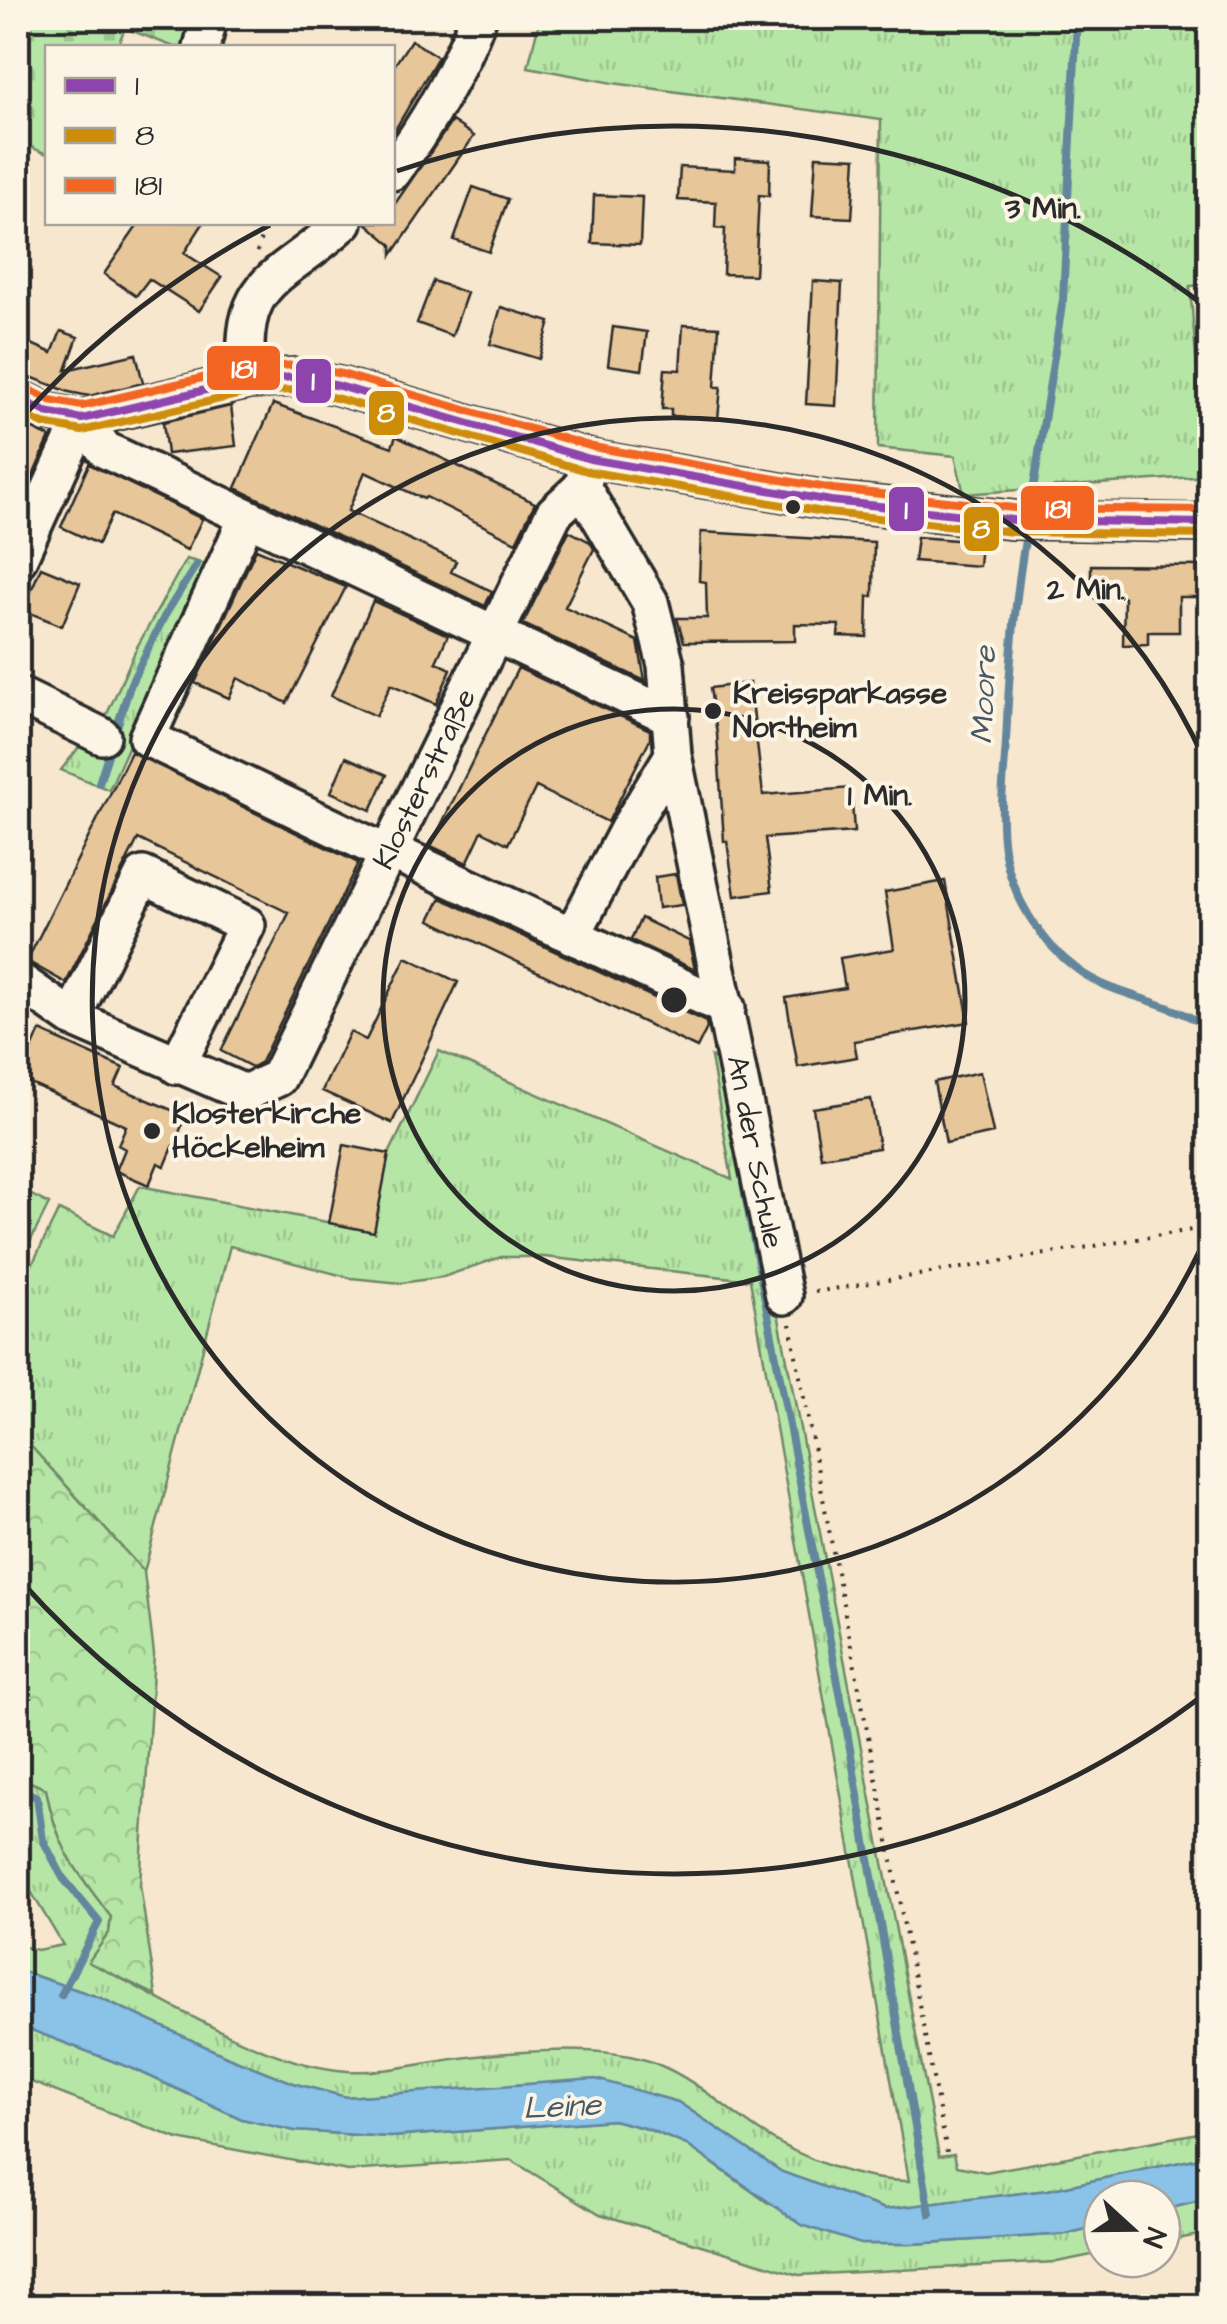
<svg xmlns="http://www.w3.org/2000/svg" width="1227" height="2324" font-family="'Architects Daughter',sans-serif">
  <defs>
    <pattern id="grass-tufts" width="24" height="20" patternUnits="userSpaceOnUse" patternTransform="scale(2.5)"><rect width="24" height="20" fill="#b6e6a6"/><path d="M3 7l-1-3M5 7V3M7 7l1-3M15 17l-1-3M17 17v-4M19 17l1-3" fill="none" stroke="#9dc58f"/></pattern>
    <pattern id="forest-crowns" width="20" height="18" patternUnits="userSpaceOnUse" patternTransform="scale(2.5)"><rect width="20" height="18" fill="#b6e6a6"/><path d="M2 6a3 3 0 1 1 6 0M12 15a3 3 0 1 1 6 0" fill="none" stroke="#9dc58f"/></pattern>
    <pattern id="cemetery-stones" width="16" height="16" patternUnits="userSpaceOnUse" patternTransform="scale(2.5)"><rect width="16" height="16" fill="#b6e6a6"/><path d="M2 7V4a2 2 0 0 1 4 0v3zM10 15v-3a2 2 0 0 1 4 0v3z" fill="#9dc58f"/></pattern>
  </defs>
  <rect width="100%" height="100%" fill="#f6e7ce"/>
  <filter id="ink" filterUnits="userSpaceOnUse"><feTurbulence type="fractalNoise" baseFrequency=".01" numOctaves="2"/><feDisplacementMap in="SourceGraphic" scale="20" xChannelSelector="R" yChannelSelector="G"/><feConvolveMatrix kernelMatrix="1 2 1 2 8 2 1 2 1" color-interpolation-filters="sRGB"/></filter>
  <g filter="url(#ink)">
    <path fill="url(#grass-tufts)" stroke="#708868" stroke-width="2.5" d="M540,18H1209V284L1190,286L1206,476L964,494L955,456L878,448L881,120L613,83L528,67Z
      M186,559L210,565L109,790L61,770L80,746L99,732L137,647Z
      M439,1051L732,1179L711,1057L731,1067L939,2156L954,2154L957,2166L986,2172L1209,2131V2156L1048,2190L885,2209L782,2172L678,2102L596,2080L346,2097L296,2084L228,2057L101,1998L18,1970V1945L37,1950L63,1945L18,1870V1776L46,1789C57,1848 76,1871 111,1917L109,1933L89,1962C164,1999 264,2066 348,2071C383,2073 419,2064 453,2059C509,2051 606,2043 657,2064C695,2079 726,2109 759,2131C802,2159 858,2181 909,2181L750,1280L545,1257H501L443,1277L401,1283L351,1278L230,1246L144,1572L18,1432V1293L59,1210L113,1236L140,1186L373,1231L389,1154Z
      M18,1188L49,1204L18,1266Z
      M18,2025L136,2070L242,2119L295,2131L390,2137L613,2120L647,2129L687,2145L768,2203L860,2244H911L1066,2234L1102,2225V2253L1057,2262L799,2275L600,2214L511,2160L348,2171L178,2139L18,2077Z
      M1209,2199V2233L1162,2242V2210Z"/>
    <path fill="url(#forest-crowns)" stroke="#708868" stroke-width="2.5" d="M18,1432L144,1572L154,1654L140,1885L156,1995L88,1962L109,1933L111,1917C75,1868 58,1851 46,1789L18,1776Z"/>
    <path fill="url(#cemetery-stones)" stroke="#708868" stroke-width="2.5" d="M18,18H196L188,47H174L125,28L117,47L48,48L47,154L18,142Z"/>
    <path fill="#8ac2e8" stroke="#64869c" stroke-width="2.5" d="M18,1970L101,1998L228,2057L296,2084L346,2097L596,2079L678,2102L782,2172L885,2209L1048,2190L1209,2156V2199L1162,2210V2199H1102V2225L1066,2234L911,2244H861L802,2225L687,2145L648,2129L613,2120L390,2137L295,2131L242,2119L136,2070L18,2025Z"/>
    <g fill="none" stroke-linecap="round" stroke-linejoin="round">
      <path stroke="#64869c" stroke-width="8" d="M1030,510L1063,299L1077,18
        M1027,529C1014,600 1009,670 1006,742C1004,776 999,814 1004,849C1012,897 1039,941 1078,970C1117,999 1172,999 1210,1030
        M99,783L131,683L164,617L196,565
        M743,1184L844,1714L930,2214
        M18,1789L37,1797L43,1840L63,1878L99,1922L61,1995"/>
    </g>
    <path fill="#e7c699" stroke="#2b2b2b" stroke-width="2.5" d="M411,40L438,57L392,135V69Z
      M452,121L474,136L392,255V245L365,222H392V208Z
      M816,156L856,158L852,218L812,216Z
      M735,158L770,160L769,196L759,195L755,275L723,274L725,229L715,228L716,202L678,200L680,167L735,170Z
      M473,187L508,199L489,252L454,240Z
      M594,195L642,197L640,245L592,243Z
      M140,222H204L184,253L222,277L199,311L149,279L136,296L104,274Z
      M433,281L467,293L452,336L417,323Z
      M813,281L842,283L836,406L806,404Z
      M501,307L550,322L539,359L490,344Z
      M683,325L719,327L715,387H721L718,419L671,416V409H662L665,369L680,370Z
      M613,327L647,332L642,370L608,365Z
      M61,331L78,337L66,370L136,354L143,383L89,396L69,392L18,372V338L52,353Z
      M273,404L392,447L396,436L535,503L516,542L426,497L424,499L365,472L348,511L456,561L451,572L492,591L485,606L236,488Z
      M231,406L236,446L167,454L163,422Z
      M18,422L50,437L18,510Z
      M89,464L202,519L187,550L112,514L98,544L61,527Z
      M569,531L590,542L594,549L565,607L638,641L645,681L523,624Z
      M701,532L874,542L873,596H868L867,637L838,636L839,625L795,624V641L684,642L677,618H707L706,582L699,581Z
      M917,537L981,542L979,566L914,561Z
      M256,549L346,587L287,703L238,678L229,698L195,683Z
      M1091,565L1208,566V597H1179V632H1148V644L1123,645L1124,597H1091Z
      M41,567L80,583L62,626L23,610Z
      M373,601L448,635L436,662L451,669L436,704L391,684L376,716L331,696Z
      M518,668L650,730V739L608,822L536,787L508,844L482,831L467,863L431,846Z
      M750,683L763,795L851,788L854,832L765,838L772,891L735,896L727,841H724L717,734L710,688Z
      M131,752L358,863L261,1062L252,1067L221,1051L289,913L138,839L66,983L27,961Z
      M346,757L387,775L371,810L331,792Z
      M676,874L682,905L658,908L655,877Z
      M945,881L969,1022L854,1041L857,1057L798,1067L786,998L845,988L840,958L894,949L885,892Z
      M441,898L706,1022L707,1028L697,1048L430,920Z
      M641,918L689,941L695,970L631,940Z
      M406,957L458,982L392,1123L322,1091L350,1032L366,1040Z
      M40,1031L123,1068L115,1086L186,1116L165,1166L158,1163L149,1185L116,1171L125,1149L118,1145L126,1126L19,1078Z
      M980,1072L993,1133L946,1143L934,1082Z
      M871,1099L879,1148L821,1157L813,1108Z
      M344,1145L389,1154L374,1232L329,1223Z"/>
    <g fill="none" stroke-linecap="round" stroke-linejoin="round">
      <defs>
        <path id="minor" d="M202,48L209,18
          M392,172C429,123 456,75 478,18
          M248,380C235,276 281,281 344,222
          M18,398L46,412L82,419L248,380L295,377L339,386L590,459L831,501L1013,520L1210,523
          M588,465L582,487L650,602L666,665L673,755L784,1296
          M247,518L147,738L374,847L391,851L727,1008
          M18,560L82,419L105,450L671,717
          M18,695L102,736
          M572,936L628,829L673,755
          M18,980L72,1018L245,1093L278,1078L554,513L582,487
          M72,1018L143,875L247,925L177,1066"/>
      </defs>
      <use href="#minor" stroke="#2b2b2b" stroke-width="42"/>
      <path stroke="#2b2b2b" stroke-width="4" stroke-dasharray="2.5 8" stroke-linecap="butt" d="M146,18L174,29
        M257,252L265,222
        M815,1292L1210,1227
        M790,1324L947,2152"/>
      <use href="#minor" stroke="#fcf5e5" stroke-width="35"/>
      <defs>
        <path id="bus-1" d="M18,398L46,412L82,419L248,380L295,377L339,386L590,459L831,501L1013,520L1210,523"/>
        <path id="bus-2" d="M18,412L43,424L82,431L250,392L294,390L336,398L587,471L829,513L1013,532L1210,535"/>
        <path id="bus-3" d="M24,387L50,400L82,406L245,368L296,365L342,374L593,447L833,489L1014,508L1210,510"/>
      </defs>
      <use href="#bus-1" stroke="#fcf5e5" stroke-width="15"/>
      <use href="#bus-2" stroke="#fcf5e5" stroke-width="15"/>
      <use href="#bus-3" stroke="#fcf5e5" stroke-width="15"/>
      <use href="#bus-1" stroke="#8e44ad" stroke-width="8"/>
      <use href="#bus-2" stroke="#ce8d09" stroke-width="8"/>
      <use href="#bus-3" stroke="#f26522" stroke-width="8"/>
    </g>
  </g>
  <g fill="none" stroke="#2b2b2b" stroke-width="5">
    <circle cx="674" cy="1000" r="291"/>
    <path d="M1208 1232A582 582 0 1 1 1208 768"/>
    <path d="M1206 1693A874 874 0 0 1 19 1579M19 421A874 874 0 0 1 270 225M397 171A874 874 0 0 1 1206 307"/>
  </g>
  <g fill="#2b2b2b" stroke="#fcf5e5" stroke-width="4">
    <circle cx="793" cy="507" r="9"/>
    <circle cx="713" cy="711" r="10"/>
    <circle cx="152" cy="1131" r="10"/>
  </g>
  <g text-anchor="middle" dominant-baseline="central" stroke-width="8" stroke-linejoin="round" paint-order="stroke">
    <g font-size="30" font-weight="bold" fill="#2b2b2b" stroke="#fcf5e5" text-anchor="start">
      <text x="733" y="694">Kreissparkasse<tspan x="733" dy="34">Northeim</tspan></text>
      <text x="172" y="1114">Klosterkirche<tspan x="172" dy="34">Höckelheim</tspan></text>
    </g>
    <g font-size="30" fill="#2b2b2b" stroke="#fcf5e5">
      <text transform="translate(425 779) rotate(-64)">Klosterstraße</text>
      <text transform="translate(755 1152) rotate(79)">An der Schule</text>
    </g>
    <g font-size="32" font-style="italic" fill="#485864" stroke="#fcf5e5">
      <text transform="translate(984 695) rotate(-88)">Moore</text>
      <text transform="translate(562 2107) rotate(-3)">Leine</text>
    </g>
  </g>
  <circle cx="674" cy="1000" r="15" fill="#2b2b2b" stroke="#fcf5e5" stroke-width="5"/>
  <g font-size="30" text-anchor="middle" font-weight="bold" fill="#2b2b2b" stroke="#fcf5e5" stroke-width="8" stroke-linejoin="round" paint-order="stroke">
    <text x="1043" y="218">3 Min.</text>
    <text x="1086" y="599">2 Min.</text>
    <text x="880" y="805">1 Min.</text>
  </g>
  <g stroke="#fcf5e5" stroke-width="4">
    <rect x="205" y="344" width="77" height="48" rx="10" fill="#f26522"/>
    <rect x="294" y="357" width="39" height="48" rx="10" fill="#8e44ad"/>
    <rect x="367" y="389" width="39" height="48" rx="10" fill="#ce8d09"/>
    <rect x="1019" y="484" width="77" height="48" rx="10" fill="#f26522"/>
    <rect x="887" y="485" width="39" height="48" rx="10" fill="#8e44ad"/>
    <rect x="962" y="505" width="39" height="48" rx="10" fill="#ce8d09"/>
  </g>
  <g font-size="28" text-anchor="middle" font-weight="bold" fill="#fff">
    <text x="244" y="378">181</text>
    <text x="313" y="390">1</text>
    <text x="386" y="422">8</text>
    <text x="1058" y="518">181</text>
    <text x="906" y="519">1</text>
    <text x="981" y="538">8</text>
  </g>
  <rect width="1227" height="2324" fill="none" stroke="#fcf5e5" stroke-width="60"/>
  <rect x="30" y="30" width="1167" height="2264" fill="none" stroke="#2b2b2b" stroke-width="4" filter="url(#ink)"/>
  <rect x="45" y="45" width="350" height="180" fill="#fcf5e5" stroke="#a8a49b" stroke-width="2.5"/>
  <rect x="65" y="78" width="50" height="15" fill="#8e44ad" stroke="#a8a49b" stroke-width="2.5"/>
  <text x="135" y="95" font-size="30" fill="#2b2b2b">1</text>
  <rect x="65" y="128" width="50" height="15" fill="#ce8d09" stroke="#a8a49b" stroke-width="2.5"/>
  <text x="135" y="145" font-size="30" fill="#2b2b2b">8</text>
  <rect x="65" y="178" width="50" height="15" fill="#f26522" stroke="#a8a49b" stroke-width="2.5"/>
  <text x="135" y="195" font-size="30" fill="#2b2b2b">181</text>
  <g transform="translate(1132 2229) rotate(111)"><circle r="48" fill="#fcf5e5" stroke="#a8a49b" stroke-width="2.5"/>
  <path d="M0-8L18 38L0 25L-18 38Z" fill="#2b2b2b"/>
  <text y="-15" font-size="28" font-weight="bold" text-anchor="middle" fill="#2b2b2b">N</text>
  </g>
</svg>
